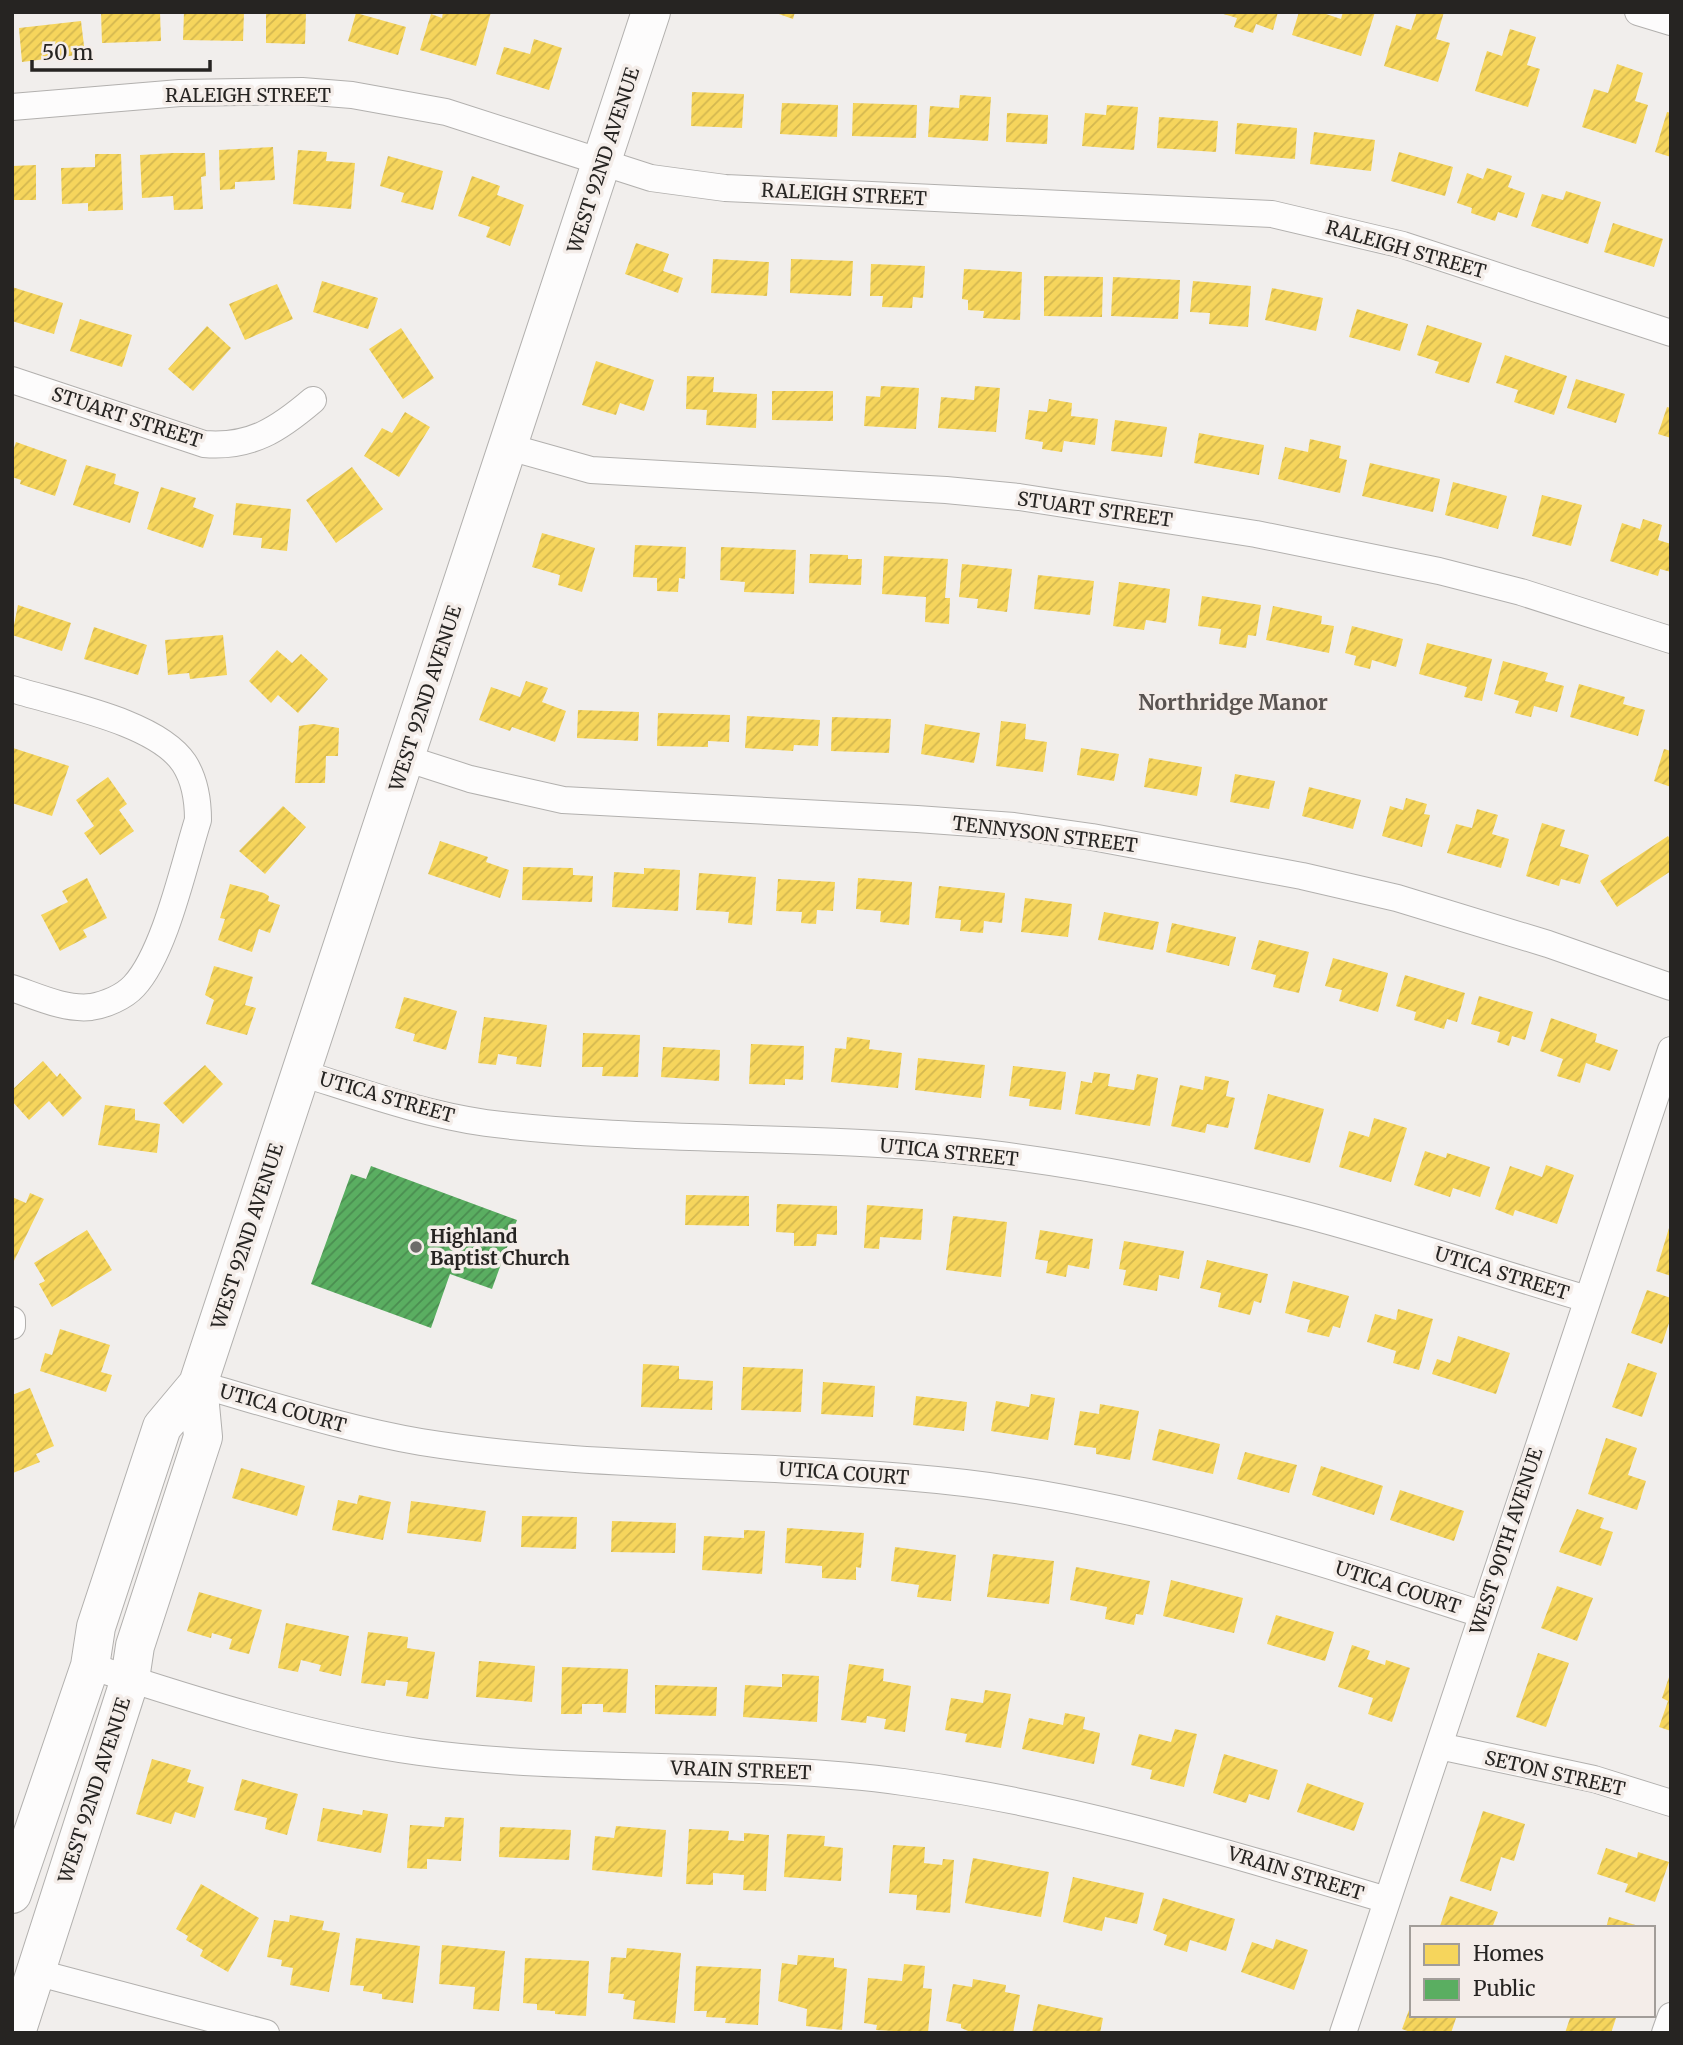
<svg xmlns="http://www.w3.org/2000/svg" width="1683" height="2045" font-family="Merriweather,serif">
  <defs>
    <pattern id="homes-hatch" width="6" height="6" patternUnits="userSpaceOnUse" patternTransform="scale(1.75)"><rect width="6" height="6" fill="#f6d55c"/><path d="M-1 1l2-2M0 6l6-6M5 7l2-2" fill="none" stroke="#d3b750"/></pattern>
    <pattern id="public-hatch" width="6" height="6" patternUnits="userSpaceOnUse" patternTransform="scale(1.75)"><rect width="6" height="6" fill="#5aae61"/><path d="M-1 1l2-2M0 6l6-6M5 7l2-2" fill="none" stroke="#4a8d50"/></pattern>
  </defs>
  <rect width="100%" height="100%" fill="#f1eeec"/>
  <path fill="url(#homes-hatch)" d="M101,12H160L161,41L102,43Z
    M184,12H244L243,41L183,40Z
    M266,12H306L305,44L266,43Z
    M443,12H491L476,66L420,50L431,14L442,18Z
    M773,12H795L793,19Z
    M1278,12L1273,30L1256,24L1253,33L1234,27L1237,18L1220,13Z
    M1299,12H1320L1341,19L1343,12H1375L1361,56L1292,35Z
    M1417,12H1444L1436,39L1450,43L1438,82L1384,66L1396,25L1411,30Z
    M356,13L406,27L398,55L348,41Z
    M81,21L85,54L22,62L19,28Z
    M1510,29L1536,37L1527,65L1540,69L1528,107L1475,91L1487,51L1502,56Z
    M534,39L562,48L549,90L496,74L504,47L530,54Z
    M1617,64L1643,73L1635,101L1648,105L1636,144L1582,127L1594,89L1608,93Z
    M692,92L744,94L742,128L691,126Z
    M960,95L991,97L988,141L928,137L930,106L959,108Z
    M782,103L838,105L837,137L780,134Z
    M853,103L917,105L916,138L852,136Z
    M1107,105L1138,107L1134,150L1082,146L1085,113L1106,115Z
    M1667,112L1671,113V157L1655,152Z
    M1007,113L1048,115L1047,144L1006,142Z
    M1159,117L1218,121L1216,152L1157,148Z
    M1237,123L1297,128L1295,159L1235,154Z
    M1314,132L1375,140L1371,171L1310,164Z
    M273,147L275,180L235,182V189L220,190L219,150Z
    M298,150L327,152L326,161L355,163L351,209L293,204Z
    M1399,152L1453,167L1445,196L1391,181Z
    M173,153H205L206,176L201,177L203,209L174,210L173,196L142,198L140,155Z
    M95,154H121L123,210L88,211V203L62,204L61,168L95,167Z
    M388,156L443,171L433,210L401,202L404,193L380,186Z
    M36,165V200H12V166Z
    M1487,168L1512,176L1508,187L1525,193L1517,218L1498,212L1495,221L1471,213L1472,208L1457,203L1467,173L1483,179Z
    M472,176L500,186L497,195L524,205L510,246L486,237L490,227L458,216Z
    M1566,191L1601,202L1588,244L1531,226L1542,194L1563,200Z
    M1613,223L1663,239L1654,267L1604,252Z
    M636,243L669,254L663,271L683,278L678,293L625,274Z
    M713,259L769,262L767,296L711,293Z
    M791,259L853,261L851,296L790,293Z
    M871,264L925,266L923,298L913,297L912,308L882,307L883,296H870Z
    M964,269L1022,272L1020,320L983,318L984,311L968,310V300L962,299Z
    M1044,276L1103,277L1102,317L1044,316Z
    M1113,277L1180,280L1178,319L1111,316Z
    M322,281L378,298L368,329L313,312Z
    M1193,281L1251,286L1248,327L1209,324L1210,313L1190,312Z
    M277,284L293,319L245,340L229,304Z
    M12,287L63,303L54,334L12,321Z
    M1272,288L1323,298L1316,331L1265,320Z
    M1357,309L1408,324L1400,351L1349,337Z
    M80,319L132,335L122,367L70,351Z
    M1427,325L1482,343L1469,383L1435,373L1439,362L1417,355Z
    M207,326L231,348L193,391L168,369Z
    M401,328L434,378L403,399L369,349Z
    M1505,355L1567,376L1554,415L1514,402L1518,390L1496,383Z
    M596,361L654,380L644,411L620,403L616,415L582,405Z
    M687,376L714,377L713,392L757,394L756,428L706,425L707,410L686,409Z
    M1576,379L1625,394L1616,423L1567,408Z
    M881,386L919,388L916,429L864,426L866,396L880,397Z
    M975,386L1000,388L996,432L938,428L941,397L974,400Z
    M772,391H833V421L772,420Z
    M1049,399L1072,403L1071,416L1098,419L1095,445L1064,441L1062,452L1042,449L1043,442L1025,439L1029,410L1047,412Z
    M1667,407L1671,408V438L1658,434Z
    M405,412L430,427L399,477L364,456L382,428L392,433Z
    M1115,420L1167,427L1162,457L1111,451Z
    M1199,433L1264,445L1259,475L1194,463Z
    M1310,439L1341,446L1339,458L1347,460L1340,493L1278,479L1285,447L1308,452Z
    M16,442L67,460L55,496L20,484L21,480L12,477V454Z
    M1370,463L1440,479L1433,512L1362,496Z
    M86,465L116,474L114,484L139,492L130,523L73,505Z
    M352,467L383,509L336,543L306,500Z
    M1453,482L1507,496L1498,529L1445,515Z
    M161,487L196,498L193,507L214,515L203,548L147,529Z
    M1542,495L1582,505L1571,546L1532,536Z
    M236,503L291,509L287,551L261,548L262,538L233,535Z
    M1643,519L1662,525L1658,540L1671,544V572L1660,569L1658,576L1610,561L1622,523L1640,529Z
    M542,533L595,548L582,592L558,585L560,575L532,567Z
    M635,545L686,547L685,579L679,578L678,592L657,591V578L633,577Z
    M721,547L796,550L794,594L744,592L745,582L720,580Z
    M810,554L848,555V559H862L861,585L809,583Z
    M884,556L948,559L945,598H950L949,624L925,622L926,597L882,594Z
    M962,564L1012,569L1007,612L977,608L978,599L959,597Z
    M1038,575L1094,581L1090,615L1034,609Z
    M1119,582L1170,589L1166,623L1146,620L1144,630L1113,626Z
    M1202,596L1261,605L1256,636L1248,635L1246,648L1219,644L1221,629L1198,626Z
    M18,605L71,623L62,651L12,635Z
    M1273,606L1322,616L1321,624L1334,626L1329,653L1266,640Z
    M1352,626L1403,639L1396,667L1372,660L1370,669L1354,665L1356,656L1345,653Z
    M94,627L147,645L138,675L84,659Z
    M223,635L227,675L190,679L189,673L168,675L165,640Z
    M1427,643L1492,659L1482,701L1464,697L1467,687L1419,674Z
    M277,650L292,663L301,654L328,679L298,713L278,695L271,703L249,681Z
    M1503,661L1548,673L1545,681L1564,686L1557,712L1534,706L1531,717L1515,713L1519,701L1494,694Z
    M526,681L548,688L542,702L566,711L555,742L512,727L510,731L479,720L491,687L520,697Z
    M1579,684L1625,697L1623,704L1645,710L1638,736L1570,717Z
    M578,710L639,712L638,741L577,738Z
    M658,713L730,715L729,742L708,741V747L657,746Z
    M747,716L820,720L818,746L794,745L793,751L745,748Z
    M832,717L891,719L889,753L831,751Z
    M1001,721L1026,724L1025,739L1047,742L1043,772L996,766Z
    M313,724L339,728L338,756H326L325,783H295L299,726Z
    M925,724L980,733L974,763L921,754Z
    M13,748L69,766L52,816L12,803Z
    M1081,748L1119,754L1114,781L1077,775Z
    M1664,749L1671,751V787L1654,781Z
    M1149,758L1202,767L1197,796L1144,787Z
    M1235,774L1275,781L1269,809L1230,802Z
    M108,777L127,804L119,810L134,831L100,855L84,833L94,826L76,800Z
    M1309,787L1361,800L1353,829L1302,816Z
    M1406,798L1427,804L1424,814L1430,815L1422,847L1382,836L1390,806L1403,810Z
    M283,806L306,827L265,874L239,851Z
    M1477,809L1498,815L1492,834L1509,839L1501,868L1447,853L1456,824L1472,828Z
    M1542,823L1565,830L1560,846L1589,855L1580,884L1561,879L1559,886L1526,876Z
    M1668,836L1671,841V871L1617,907L1600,881Z
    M440,841L488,857L486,862L509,870L500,898L428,874Z
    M523,867L573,868V875L593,876L592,902L522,900Z
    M644,868L680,870L678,911L612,907L614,872L644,874Z
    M699,873L756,877L752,925L728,923L729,912L696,910Z
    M87,878L107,918L83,930L87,937L60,951L41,915L68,902L62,891Z
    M858,878L912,882L909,925L880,922L881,911L856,909Z
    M778,879L835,882L833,911L817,910L816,924L801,923L802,912L776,911Z
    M230,884L264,893L269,896L268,901L280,905L270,933L259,929L252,952L218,940L225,919L220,918Z
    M939,886L1005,893L1002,923L984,921L983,933L960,931L961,920L935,918Z
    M1025,898L1072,904L1068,937L1021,932Z
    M1104,912L1159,922L1153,950L1098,940Z
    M1172,923L1236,937L1229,966L1166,952Z
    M1259,940L1309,952L1299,993L1273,987L1276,975L1251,969Z
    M1333,958L1388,973L1378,1012L1339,1001L1342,990L1325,986Z
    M214,966L253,977L245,1005L256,1008L247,1035L206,1024L214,1000L205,995Z
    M1405,975L1465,993L1457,1022L1447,1019L1444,1029L1414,1020L1416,1012L1396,1006Z
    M1479,996L1533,1012L1525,1040L1512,1036L1509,1046L1497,1042L1500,1032L1471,1024Z
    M404,997L457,1011L446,1050L413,1041L415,1034L395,1028Z
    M484,1017L547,1025L541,1067L516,1064L517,1057L498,1054L496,1065L478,1063Z
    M1551,1018L1597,1034L1595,1042L1618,1050L1610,1071L1586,1063L1580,1083L1557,1076L1563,1059L1540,1051Z
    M583,1033L640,1035L638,1077L602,1076L603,1067H582Z
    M847,1037L870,1040L869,1049L902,1053L898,1088L831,1082L835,1048L846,1049Z
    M751,1044L804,1046L803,1080L785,1079V1085L749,1084Z
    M663,1047L720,1050L719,1081L661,1077Z
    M918,1058L985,1065L981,1098L915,1090Z
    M43,1061L57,1077L60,1073L82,1098L63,1117L49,1101L29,1120L12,1101V1090Z
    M205,1065L223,1084L183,1124L163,1103Z
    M1013,1066L1066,1072L1061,1110L1029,1106L1030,1099L1009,1096Z
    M1094,1072L1110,1074L1108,1086L1134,1090L1137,1074L1158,1078L1150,1126L1075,1114L1081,1081L1092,1083Z
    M1205,1076L1229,1081L1226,1096L1235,1098L1228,1128L1207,1124L1205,1133L1171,1126L1180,1085L1203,1090Z
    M1268,1094L1324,1109L1310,1163L1254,1149Z
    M105,1105L135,1109V1120L160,1124L157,1153L98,1145Z
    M1374,1118L1407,1128L1391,1182L1339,1167L1349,1131L1369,1137Z
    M1425,1151L1446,1158L1447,1153L1490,1167L1480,1197L1453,1188L1450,1197L1414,1185Z
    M1546,1165L1574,1175L1557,1224L1515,1210L1513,1216L1495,1209L1510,1166L1542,1177Z
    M30,1193L44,1199L12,1265V1197L26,1203Z
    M686,1195L749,1196V1226L685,1225Z
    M777,1204L837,1206V1235L817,1234L816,1246H794V1233L776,1232Z
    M867,1205L923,1209L921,1240L880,1237L879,1249L864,1248Z
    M953,1216L1007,1222L1001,1277L946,1270Z
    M1669,1228H1671V1276L1656,1271Z
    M87,1230L112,1270L52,1307L39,1284L45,1281L34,1263Z
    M1040,1230L1093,1239L1089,1269L1068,1265L1066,1277L1046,1273L1048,1261L1035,1259Z
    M1124,1241L1184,1251L1179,1279L1159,1275L1157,1291L1123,1285L1126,1270L1119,1269Z
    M1207,1260L1268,1274L1261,1303L1254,1301L1250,1315L1218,1307L1221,1293L1200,1288Z
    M1293,1281L1349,1296L1340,1328L1333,1326L1329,1337L1307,1332L1310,1320L1285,1313Z
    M1647,1290L1671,1298V1317L1662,1344L1631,1333Z
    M1398,1309L1433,1319L1419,1370L1393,1363L1396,1351L1367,1342L1375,1314L1396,1320Z
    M60,1329L110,1345L101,1372L112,1375L106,1392L40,1371L45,1353L52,1355Z
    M1458,1336L1510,1353L1496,1394L1432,1374L1437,1359L1450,1363Z
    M1628,1363L1657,1373L1642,1417L1612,1407Z
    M643,1364L679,1366V1379L713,1381L712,1410L641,1407Z
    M743,1367L803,1369L801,1412L741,1410Z
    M823,1382L875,1386L873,1417L821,1414Z
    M30,1388L54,1446L36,1454L40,1462L13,1473L12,1395Z
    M1031,1394L1055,1398L1048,1440L991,1431L996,1401L1029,1407Z
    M916,1396L967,1402L964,1431L913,1425Z
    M1100,1404L1139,1411L1130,1460L1096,1454V1448L1074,1445L1080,1411L1099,1414Z
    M1159,1429L1220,1444L1213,1474L1152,1460Z
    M1606,1438L1637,1448L1628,1475L1646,1481L1637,1510L1588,1494Z
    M1245,1452L1297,1465L1289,1493L1237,1479Z
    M1321,1466L1383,1486L1374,1515L1312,1495Z
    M241,1468L305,1486L297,1516L232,1498Z
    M1400,1490L1464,1511L1454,1541L1390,1520Z
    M359,1495L391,1502L383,1540L332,1530L338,1500L357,1504Z
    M411,1501L486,1511L481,1542L407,1533Z
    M1577,1509L1604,1518L1600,1528L1613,1532L1601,1566L1559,1552Z
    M522,1516L577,1517L576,1549L521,1547Z
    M612,1521L676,1523L675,1553L611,1552Z
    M787,1528L864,1533L861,1568L856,1567V1580L822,1578V1566L785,1563Z
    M744,1530L765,1531L762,1574L702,1570L704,1536L744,1538Z
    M895,1547L956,1555L951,1601L917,1597L919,1585L891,1581Z
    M993,1554L1054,1561L1049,1604L987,1597Z
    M1076,1567L1150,1581L1143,1615L1136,1614L1134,1625L1105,1619L1107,1607L1070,1600Z
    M1171,1580L1243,1598L1234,1633L1163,1616Z
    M1557,1586L1593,1598L1577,1641L1541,1628Z
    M199,1592L262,1610L249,1654L229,1649L232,1639L212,1633L211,1638L187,1631Z
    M1276,1615L1334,1632L1325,1661L1267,1644Z
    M286,1623L349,1636L341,1676L319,1671L321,1665L301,1660L298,1672L278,1668Z
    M368,1632L408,1637L407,1648L435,1652L428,1699L406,1696L408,1682L386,1680L385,1686L361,1683Z
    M1352,1645L1370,1651L1367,1659L1385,1665L1386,1660L1410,1668L1392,1722L1368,1714L1373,1698L1338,1687Z
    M1538,1653L1569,1663L1546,1727L1516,1717Z
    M479,1661L535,1666L532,1702L476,1697Z
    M849,1664L884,1669L883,1681L911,1686L905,1732L884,1729L886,1719L867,1716L866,1723L841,1720Z
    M562,1667L628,1669L626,1713L603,1712V1704H582V1714H561Z
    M782,1674L819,1676L817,1722L743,1717L745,1685L782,1687Z
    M1670,1674H1671V1731L1659,1727L1668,1701L1662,1698Z
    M655,1685L717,1687L716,1716L655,1714Z
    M985,1690L1011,1694L1001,1748L965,1742L967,1734L945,1730L951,1698L983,1703Z
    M1065,1713L1085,1717L1083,1729L1100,1733L1094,1764L1022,1749L1029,1718L1063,1725Z
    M1175,1729L1197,1734L1184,1787L1150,1779L1152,1770L1131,1765L1139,1734L1171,1742Z
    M1224,1754L1278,1770L1269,1800L1249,1794L1246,1803L1213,1793Z
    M152,1759L191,1770L187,1782L204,1787L195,1818L175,1812L171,1824L136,1814Z
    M242,1779L298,1794L287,1835L265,1829L267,1818L234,1810Z
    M1307,1783L1364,1803L1354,1831L1297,1812Z
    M323,1808L362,1815L363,1810L388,1814L381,1853L317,1841Z
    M1483,1811L1525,1824L1514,1861L1501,1857L1491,1891L1460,1881Z
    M445,1817L464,1818L461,1861L427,1859V1869L407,1868L410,1825L444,1827Z
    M616,1826L666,1830L662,1877L592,1870L595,1836L614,1838Z
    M500,1827L571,1830L569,1860L499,1857Z
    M689,1829L729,1831L728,1840L744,1841V1833L769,1835L766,1891L743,1890L744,1875L713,1873V1885L686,1884Z
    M787,1834L825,1836L824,1846L843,1848L841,1881L784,1877Z
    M893,1845L925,1847L924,1863L942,1865L943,1859L954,1860L950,1913L916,1910L917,1895L889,1893Z
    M1606,1848L1637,1858L1638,1852L1669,1862L1655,1902L1625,1892L1628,1884L1597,1874Z
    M973,1858L1049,1872L1041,1917L965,1903Z
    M1073,1877L1144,1893L1137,1924L1105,1917L1102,1931L1063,1922Z
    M201,1884L259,1918L228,1972L200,1956L203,1950L186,1940L188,1936L176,1929Z
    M1450,1896L1498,1912L1492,1928L1440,1926Z
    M1163,1898L1235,1919L1226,1951L1190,1940L1187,1952L1164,1945L1167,1935L1153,1930Z
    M290,1915L324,1921L322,1930L340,1933L329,1992L290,1985L293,1968L281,1966L282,1960L267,1957L274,1920L289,1922Z
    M1609,1917L1642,1927V1928H1606Z
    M356,1938L420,1946L413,2003L382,1999V1994L363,1991L364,1986L350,1985Z
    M1276,1939L1308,1950L1294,1990L1241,1972L1252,1942L1273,1949Z
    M442,1945L505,1951L499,2011L473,2009L475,1987L439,1984Z
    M627,1948L681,1953L675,2023L633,2019L635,2001L623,1999L624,1994L608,1993L611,1957L626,1958Z
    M798,1955L834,1958V1967L847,1969L842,2030L806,2026L807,2009L778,2001L782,1963L797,1965Z
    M525,1958L589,1961L586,2016L555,2014V2011L537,2010V2004L523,2003Z
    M904,1964L925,1966L923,1988L932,1989L928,2033L876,2030L877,2025L864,2023L868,1978L902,1981Z
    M696,1966L761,1969L758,2025L725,2023L726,2018L706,2017L707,2011H694Z
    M973,1979L1006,1985L1005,1992L1020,1995L1013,2033H973L961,2028V2024L946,2021L953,1984L972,1987Z
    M1038,2004L1103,2018L1100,2033H1032Z
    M1409,2010L1412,2015H1457L1451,2033H1413L1402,2029Z
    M1571,2015H1617L1611,2033H1565Z"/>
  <path fill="url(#public-hatch)" d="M371,1166L517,1220L492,1289L450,1274L431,1328L311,1284L351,1174L366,1179Z"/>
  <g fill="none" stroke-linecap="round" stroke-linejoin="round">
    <defs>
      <path id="minor" d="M1638,12L1671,22
        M12,107L180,93L302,91L352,95L446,112L651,178L725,188L1272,214L1403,245L1671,333
        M12,380L204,444C251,448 279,429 313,400
        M509,447L591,470L946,490L1019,497L1256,534L1439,571L1521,592L1671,640
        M12,689C59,704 156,721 184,763C195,780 198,799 198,820C184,864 165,953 134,986C124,997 105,1005 91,1007C65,1010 36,996 12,988
        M405,758L470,779L563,800L917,819L1014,826L1092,837L1302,876L1397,898L1548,944L1671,987
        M301,1073C362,1092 423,1114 486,1123C653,1144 824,1133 992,1154C1096,1167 1201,1188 1302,1214C1398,1239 1492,1271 1587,1299
        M12,1320V1326
        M198,1384C272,1405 345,1429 421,1442C601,1471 785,1462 965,1483C1143,1504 1312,1559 1481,1614
        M90,1666C197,1701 307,1736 419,1752C579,1774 743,1760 903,1782C1072,1805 1225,1852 1387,1900
        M1439,1746L1594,1779L1671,1803
        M35,1972L266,2033
        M1343,2033L1671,1050
        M1665,2033L1671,2016"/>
      <path id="primary" d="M12,1894L90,1666L96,1627L162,1427L198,1384L651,12
        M16,2033L130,1679L135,1646L203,1437L198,1384"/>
    </defs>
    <use href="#minor" stroke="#b2b0ae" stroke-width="28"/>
    <use href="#primary" stroke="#b2b0ae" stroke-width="40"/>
    <use href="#minor" stroke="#fdfcfc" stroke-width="26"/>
    <use href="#primary" stroke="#fdfcfc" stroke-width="38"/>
  </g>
  <circle fill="#6d6b69" stroke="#f4ede9" stroke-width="2.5" cx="416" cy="1247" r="7"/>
  <g text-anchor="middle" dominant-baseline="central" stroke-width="7" stroke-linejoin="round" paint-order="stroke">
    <g font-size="19" fill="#262422" stroke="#f4ede9">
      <text x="248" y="95">RALEIGH STREET</text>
      <text transform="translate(603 160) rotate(-72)">WEST 92ND AVENUE</text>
      <text transform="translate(844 194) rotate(3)">RALEIGH STREET</text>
      <text transform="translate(1406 249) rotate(16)">RALEIGH STREET</text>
      <text transform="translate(127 417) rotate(18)">STUART STREET</text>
      <text transform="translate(1095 509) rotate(8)">STUART STREET</text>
      <text transform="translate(425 698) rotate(-72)">WEST 92ND AVENUE</text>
      <text transform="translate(1045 834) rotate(7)">TENNYSON STREET</text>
      <text transform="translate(387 1097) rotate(16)">UTICA STREET</text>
      <text transform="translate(949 1152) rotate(6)">UTICA STREET</text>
      <text transform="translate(247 1236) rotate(-72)">WEST 92ND AVENUE</text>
      <text transform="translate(1502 1273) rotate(17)">UTICA STREET</text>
      <text transform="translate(283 1408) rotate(16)">UTICA COURT</text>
      <text transform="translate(844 1473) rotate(4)">UTICA COURT</text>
      <text transform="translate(1506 1541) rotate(-72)">WEST 90TH AVENUE</text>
      <text transform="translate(1398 1587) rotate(18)">UTICA COURT</text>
      <text transform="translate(741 1770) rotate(2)">VRAIN STREET</text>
      <text transform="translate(1555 1773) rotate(13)">SETON STREET</text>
      <text transform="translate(94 1790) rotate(-72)">WEST 92ND AVENUE</text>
      <text transform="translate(1296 1873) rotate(17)">VRAIN STREET</text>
    </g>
    <g font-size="19" font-weight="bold" fill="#262422" stroke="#f4ede9" text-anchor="start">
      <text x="430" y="1236">Highland<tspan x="430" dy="22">Baptist Church</tspan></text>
    </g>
    <g font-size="21" font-weight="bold" fill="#595350" stroke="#f4ede9">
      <text x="1233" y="702">Northridge Manor</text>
    </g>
  </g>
  <rect width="1683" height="2045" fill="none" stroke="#262422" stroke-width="28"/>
  <rect x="1410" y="1926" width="245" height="91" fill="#f4ede9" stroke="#a29d99" stroke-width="2"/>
  <rect x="1424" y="1944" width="35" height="21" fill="#f6d55c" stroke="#a29d99" stroke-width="2"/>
  <text x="1473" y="1961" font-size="21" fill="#262422">Homes</text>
  <rect x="1424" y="1979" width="35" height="21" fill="#5aae61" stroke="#a29d99" stroke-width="2"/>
  <text x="1473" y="1996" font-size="21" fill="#262422">Public</text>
  <path d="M32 60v10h178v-10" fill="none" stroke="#262422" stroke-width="3.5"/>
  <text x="42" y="60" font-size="21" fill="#262422" stroke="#f4ede9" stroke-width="5" paint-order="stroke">50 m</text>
</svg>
